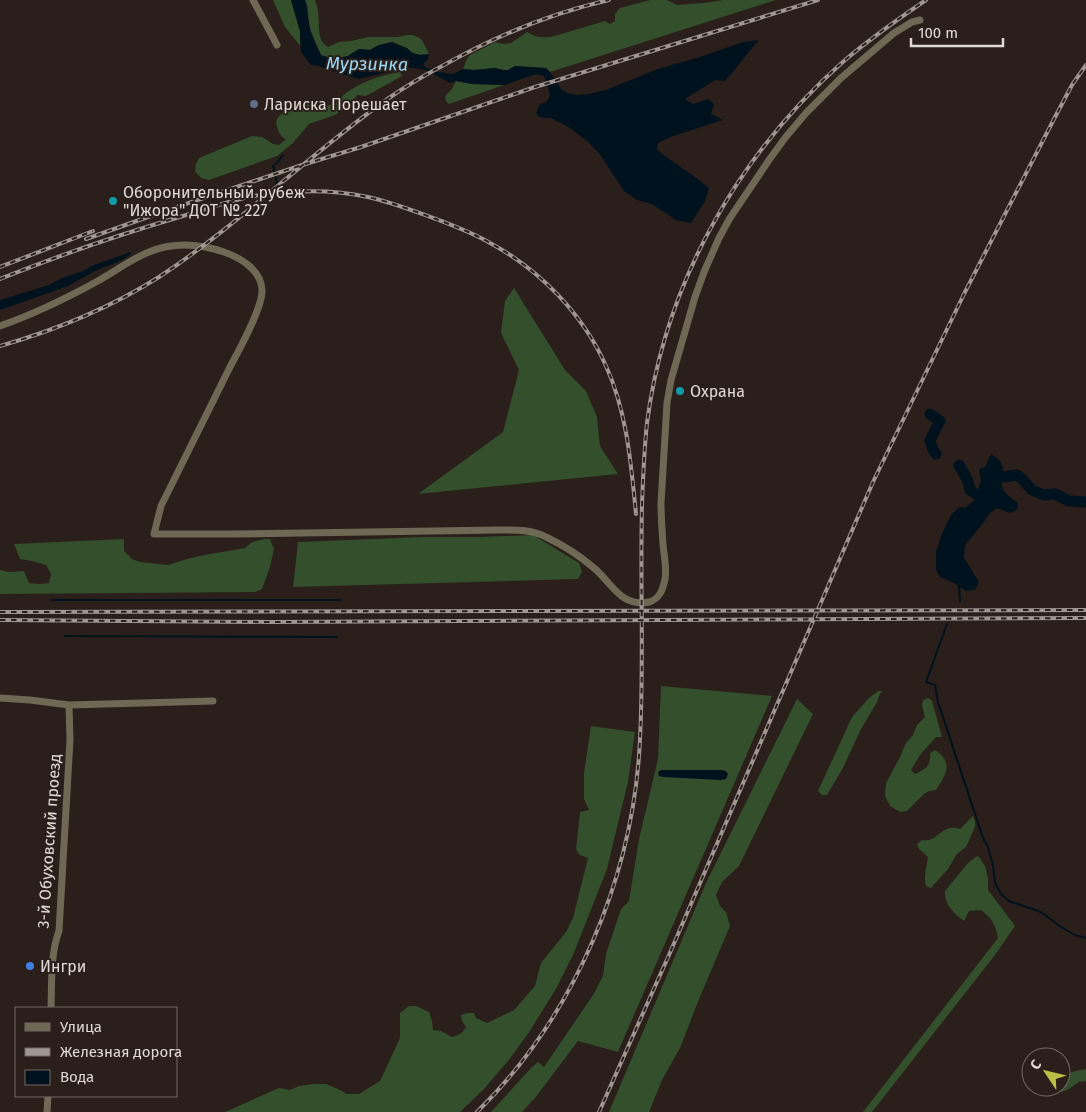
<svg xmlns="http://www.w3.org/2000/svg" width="1086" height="1112" font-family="'Fira Sans',sans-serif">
  <rect width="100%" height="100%" fill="#2a1f1a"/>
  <path fill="#334f2b" d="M273,0H291L300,31V46L285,27Z
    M305,0H315C316,4 318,8 318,12C320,25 316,40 328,47L339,42L351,41L368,37H397L407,35H413L418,37L422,40L429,54C419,55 415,56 407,48L379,45L369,50L359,49L348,56L339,58H330L321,55L310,29L307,5Z
    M650,0H667L677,5L704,3L723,0H776L550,72L546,68L515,66L508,70H503L495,68L474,70L463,69L467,59L470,55L495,42L503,44L511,43L527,32C536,37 541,38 551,37L605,21L610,24L615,21V14L620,8Z
    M400,72L402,76L366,96L357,95L351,104L335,115L309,124L292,144L277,156L209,180L201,178L195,171L196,164L199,158L252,136L262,137L273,144L279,145L286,139C281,137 279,133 277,127C273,113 290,110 300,107C303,106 308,103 311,103C319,103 318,108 330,105C338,102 344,93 352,89C366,80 383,75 400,72Z
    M456,81L472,84L504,85L449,104L446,101L445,96L452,89Z
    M514,288L565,370L586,391L597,417L600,446L618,474L418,494L503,432L519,370L501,333L505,301Z
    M533,535L579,563L582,572L578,579L293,587L298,542L422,537H480Z
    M124,539V551L132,559L140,562L168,565L187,559L205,555L245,548L252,542L264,539H270L274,549L270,567L262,589L255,592L0,594V570L9,572L24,571L29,583L40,584L49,583L51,574L46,565L32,561L20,559L14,544Z
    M661,686L772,696L618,1052L578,1041L535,1098L522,1112H491L532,1067L538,1062L544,1067L593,995L603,976L606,954L621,909L629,901L639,839L658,759Z
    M878,691H882L879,696L877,702L860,731L843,768L827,795H822L818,791L852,717L869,698Z
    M928,698L932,701L942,737H936L920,755L911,770L915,774C926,769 931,766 930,753L935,750C954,762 946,775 936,790L929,791L924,794L907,811L900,812L890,806L885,796L886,783L899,759L906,743L913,735L917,725L925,717L922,705L923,700Z
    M797,699L813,714L739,866L722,882L716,895L720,906L726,912L730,926L699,999L680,1048L662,1080L649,1112H609L706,883Z
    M591,726L635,732L628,782L607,869L573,955L557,987L530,1031L508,1061L483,1090L460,1112H225L279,1088L290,1090L299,1086L313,1084H326L338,1089L347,1094H359L380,1081L400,1038V1013L409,1006H416L429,1012L432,1021L433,1030L441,1031L452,1037C459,1035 463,1033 466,1027L462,1021L461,1015L467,1013H474L476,1018L487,1023L514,1010L535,986L541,963L566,932L573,918L588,858L580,855L576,850L580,812L589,810L584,799V773Z
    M973,816L975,821V827L966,847L957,854L948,869L931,888L926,886C923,875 927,867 928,857L919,849L917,844L922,840C934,842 937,833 947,829C951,827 956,828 960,829Z
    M977,856L979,857L985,866L988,879V890L1015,926L995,955L872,1112H863L998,938C995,924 992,918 981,910L969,911L964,921C954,913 944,905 945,891L968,863Z
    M1086,1069V1081L1079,1082L1067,1090L1055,1094L1050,1092L1049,1087H1061V1077L1075,1071Z"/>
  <path fill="#00121d" d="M291,0H305C308,9 307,19 310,28C312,38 317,47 321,55L330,58H339L348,56L359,49L370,50L379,45L392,42L407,48L412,53L420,55L429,54L428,59L423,64L425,67L438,72L453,74L463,69L474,70L495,68L503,70H508L515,66L546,68L550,72L562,90L567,93L577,95L589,94L606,90L658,69L700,57L743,42L759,40C747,53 737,68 725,81L715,80L685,99L693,104L708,99L714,104L711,114L723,120L673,136L658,143L657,150C674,163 692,174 709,188L705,201L691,223L676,220L652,204L637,200L624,191L599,153L587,141L570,128L551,118H543L538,116L536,113L540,104C556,101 548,87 544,76L536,74L504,85L472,84L456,81L450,83L426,70L408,67L359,79L345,75L319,66L311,65L301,52L300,31Z
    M131,252V254L120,261L95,271L68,286L0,310V300L49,285L62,278L83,271L94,265Z
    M991,454C1013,467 996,475 1003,489C1006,495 1013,499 1018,503L1017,510L1010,513L997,508L991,512L980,527L965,545L964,558L979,582L975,590L966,591L954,583L940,577L936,570V552L941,536L951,515L959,507L965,508L979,496V486L981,480L979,469L985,467Z
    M661,770H721L726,771L728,774L726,779L721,780L663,777L659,776L658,772Z"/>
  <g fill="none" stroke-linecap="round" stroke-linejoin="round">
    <path stroke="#00121d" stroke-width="2" d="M274,187L277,183L273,166L277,163L283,155
      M959,585L960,601
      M52,600H340
      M947,624L926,682L935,685L938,702L983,838L988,847L993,865L995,883L1001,894L1009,901L1041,912L1061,927L1075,935L1086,938
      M65,636L337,637"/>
    <path stroke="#00121d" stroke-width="11" d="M930,414L940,421L930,440L933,450L936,454
      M959,465L968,481L970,490L979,496L997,481L999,475L1002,477L1017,475L1022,479L1032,490L1044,495L1055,494L1069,501L1086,502"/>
    <path stroke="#6f6855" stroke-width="7" d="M253,0L277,45
      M0,326C34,314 65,299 96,282C114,272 131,259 149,252C173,242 200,244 224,252C241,258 261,270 262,290C263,307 239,350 230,367C207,413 184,460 161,506L154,534H234L498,530C514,530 531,529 546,537C563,545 580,556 594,568C612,583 621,608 649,602C660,599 663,589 665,579C667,568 664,556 663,544C662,530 661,517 661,503L667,403L671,380L695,297L704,272L719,238L730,218L769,160L785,138L806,113L841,78L894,33L912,22L920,20
      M0,698L30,700L69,705L213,701
      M51,1008C52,983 50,955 59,931L70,740L69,705
      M47,1112L48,1096"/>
    <defs>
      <path id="rail" d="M86,239L159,213L302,165L361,147L535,87L818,0
        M0,267L93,231
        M0,279C60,255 121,234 183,216C211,208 239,197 268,194C301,190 336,190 368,197C391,202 414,211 436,219C454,226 473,233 490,243C540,270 583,314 606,366C627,412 631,464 636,514
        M0,346C56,330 110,308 159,277C240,224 309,154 389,98C406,86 425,75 444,65C496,36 551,13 609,0
        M0,612L1086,610
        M0,620L271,622L1086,618
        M477,1112C575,1016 634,875 640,739C644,661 640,583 642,505C643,478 644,451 647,423C665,283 739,153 845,60C871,38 898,19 926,0
        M599,1112L669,955L873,482L965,292L1054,119L1072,85L1086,65"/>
    </defs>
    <use href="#rail" stroke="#a09793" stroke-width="4"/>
    <use href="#rail" stroke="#2a1f1a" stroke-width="2" stroke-dasharray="5.5" stroke-linecap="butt"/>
  </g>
  <circle fill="#5c6f8a" stroke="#2a1f1a" stroke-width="2" cx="254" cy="104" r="5"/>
  <g fill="#0f9aa8" stroke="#2a1f1a" stroke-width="2">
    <circle cx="113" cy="201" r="5"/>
    <circle cx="680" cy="391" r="5"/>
  </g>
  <circle fill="#3f7fe0" stroke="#2a1f1a" stroke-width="2" cx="30" cy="966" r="5"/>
  <g text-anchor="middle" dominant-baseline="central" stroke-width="4" stroke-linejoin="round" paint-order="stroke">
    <g font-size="16" fill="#e1d9d6" stroke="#2a1f1a" text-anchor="start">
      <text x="264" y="104">Лариска Порешает</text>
      <text x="123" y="192">Оборонительный рубеж<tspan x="123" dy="18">"Ижора" ДОТ № 227</tspan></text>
      <text x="690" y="391">Охрана</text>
      <text x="40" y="966">Ингри</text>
    </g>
    <g font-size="16" fill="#e1d9d6" stroke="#2a1f1a">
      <text transform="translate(49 841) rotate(-86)">3-й Обуховский проезд</text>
    </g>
    <g font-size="18" font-style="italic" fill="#99d9f8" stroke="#2a1f1a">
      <text transform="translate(367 64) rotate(1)">Мурзинка</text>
    </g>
  </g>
  <rect x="15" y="1007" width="162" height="90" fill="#2a1f1a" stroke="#736965"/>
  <rect x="25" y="1023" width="25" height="8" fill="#6f6855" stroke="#736965"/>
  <text x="60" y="1032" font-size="15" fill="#e1d9d6">Улица</text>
  <rect x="25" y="1048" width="25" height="8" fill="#a09793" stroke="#736965"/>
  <text x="60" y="1057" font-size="15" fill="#e1d9d6">Железная дорога</text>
  <rect x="25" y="1070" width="25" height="15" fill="#00121d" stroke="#736965"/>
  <text x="60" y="1082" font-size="15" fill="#e1d9d6">Вода</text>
  <g transform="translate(1046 1072) rotate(305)"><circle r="24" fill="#2a1f1a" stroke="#736965"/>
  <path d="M0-4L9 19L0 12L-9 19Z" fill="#bbc044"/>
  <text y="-8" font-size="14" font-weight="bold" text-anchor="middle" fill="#e1d9d6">С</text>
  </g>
  <path d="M911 38v8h92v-8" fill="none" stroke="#e1d9d6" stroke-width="2.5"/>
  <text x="918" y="38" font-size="15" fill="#e1d9d6" stroke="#2a1f1a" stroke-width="4" paint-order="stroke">100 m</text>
</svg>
